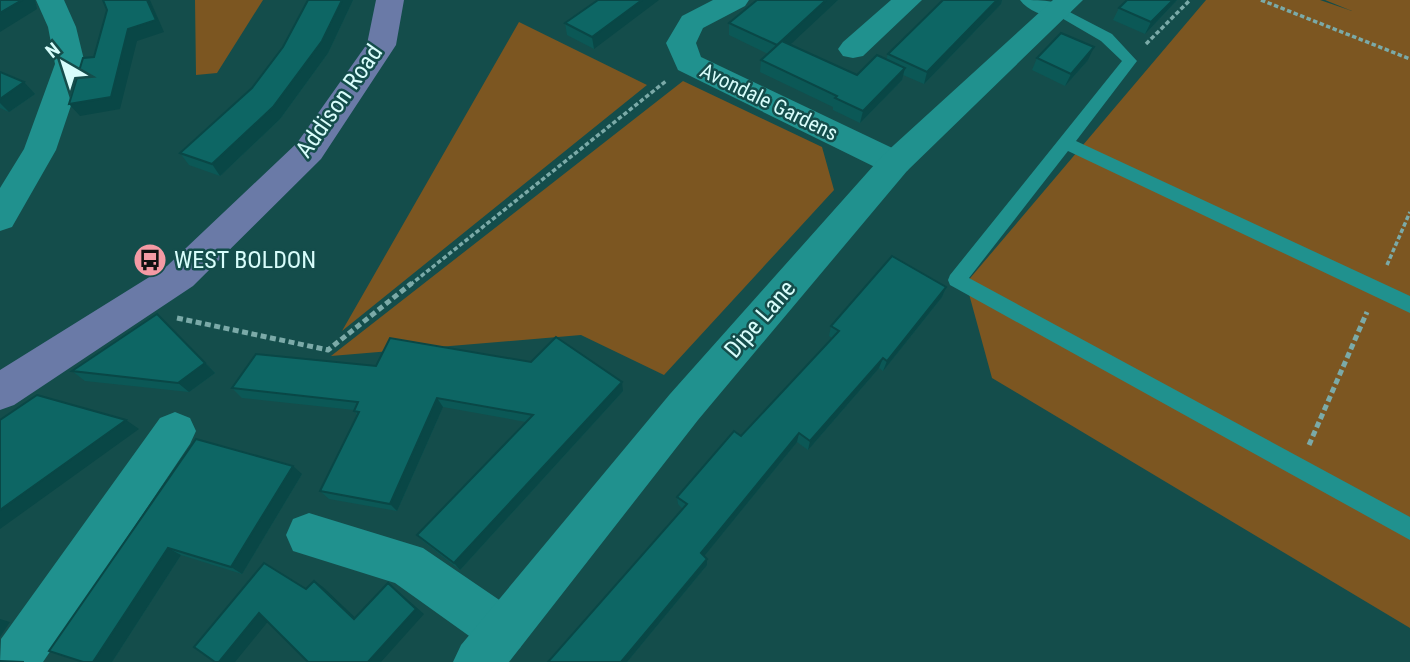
<svg xmlns="http://www.w3.org/2000/svg" width="1410" height="662" font-family="'Roboto Condensed',sans-serif">
  <rect width="100%" height="100%" fill="#144d4b"/>
  <path fill="#7c5621" d="M195,0H263L217,73L196,75Z
    M1206,0H1320L1352,11L1325,0H1410V628L992,378L966,283Z
    M519,22L647,85L342,331Z
    M683,81L822,147L834,190L664,375L581,335L331,356Z"/>
  <g fill="none" stroke-linecap="round" stroke-linejoin="round">
    <path stroke="#7baaa8" stroke-width="3.5" stroke-dasharray="4.5 2.5" stroke-linecap="butt" d="M1261,0L1410,59
      M1146,44L1190,0
      M1387,265L1410,212
      M410,285L666,81"/>
    <path stroke="#7baaa8" stroke-width="5" stroke-dasharray="6 3.5" stroke-linecap="butt" d="M177,318L328,350L412,283
      M1309,445L1367,312"/>
    <path fill="#20918e" fill-rule="evenodd" d="M1058,6L1112,34L1137,61L1076,141L1410,296V313L1068,151L969,278L1410,517V540L950,285L948,280L950,275L1122,61L1101,41L1053,13L1051,10Z"/>
    <path fill="#20918e" fill-rule="evenodd" d="M36,0H64L76,27L85,64L56,150L12,227L0,231V188L24,149L55,64L48,27Z
      M713,0H749L745,6L703,28L696,43L701,57L907,155L912,163L907,171L895,175L883,171L678,70L666,43L682,16Z
      M891,0H922L863,56L853,58L843,56L838,49L843,42Z
      M1020,0C1037,0 1062,0 1072,10L1068,16C1053,20 1029,13 1020,0Z
      M175,412L190,418L196,431L190,444L43,662H0L1,639L160,418Z
      M309,513L423,548L520,614L527,631L520,648L503,655L486,648L395,583L293,551L286,535L293,519Z"/>
    <path fill="#20918e" fill-rule="evenodd" d="M1053,0H1083L907,171L698,420L509,662H453L461,645L670,394L883,155Z"/>
    <path fill="#6a7aa7" fill-rule="evenodd" d="M376,0H404L396,45L321,159L193,286L14,405L0,410V370L167,266L297,143L367,44Z"/>
  </g>
  <path fill="#0b5856" d="M308,0H353L328,53L280,119L220,176L189,165L180,153L252,88L283,47Z
    M598,0L594,49L567,35L565,23Z
    M838,0L790,44L857,75L886,60L888,54L997,0H1002L1001,4L924,84L903,75L902,80L860,123L833,110V107L760,72L761,60L768,54L729,35V23Z
    M1177,0L1145,34L1113,20L1119,8Z
    M1037,58L1088,60L1065,86L1032,70Z
    M0,72L35,94L9,112L0,108Z
    M946,287L942,297L883,371L879,368L808,450L797,442L704,556L707,565L627,662H548L683,509L678,504L677,497L741,436L832,338L829,336L831,326Z
    M157,314L215,373L189,392L85,381L72,371Z
    M232,388L623,391L460,570L424,542L417,535L526,422L443,407L397,511L329,499L320,491L357,415L354,410L242,398Z
    M196,439L302,474L242,574L181,555L112,662H83Z"/>
  <path fill="#094746" d="M22,0H35L37,9L0,32V13Z
    M147,0H150L164,32L137,41L120,109L80,116L69,104Z
    M342,0H353L328,53L280,119L220,176L212,164Z
    M642,0H659L594,49L592,37Z
    M826,0H838L776,58L777,45Z
    M997,0H1002L1001,4L924,84L927,72Z
    M1173,0H1177L1145,34L1151,22Z
    M1094,47L1088,60L1065,86L1071,74Z
    M905,68L902,80L860,123L863,111Z
    M24,82L35,94L9,112L0,103V99Z
    M946,287L942,297L883,371L887,361Z
    M157,314L215,373L189,392L178,383Z
    M883,358L879,368L808,450L810,441Z
    M622,382L623,391L460,570L454,563Z
    M437,398L443,407L397,511L390,504Z
    M126,420L139,429L0,529V510Z
    M799,433L797,442L701,560V553Z
    M293,466L302,474L242,574L231,567Z
    M168,548L181,555L112,662H93Z
    M707,559V565L627,662H621Z
    M314,581L323,587L363,625L354,619Z
    M388,583L424,614L381,662H368Z
    M259,613L270,619L235,662H219Z
    M0,619L10,622L0,637Z"/>
  <path fill="#0d6664" stroke="#094746" stroke-width="2" d="M0,0H22L0,13Z
    M103,0H147L156,20L128,29L111,97L69,104L83,58L94,57L107,10Z
    M308,0H342L322,41L273,107L212,164L180,153L252,88L283,47Z
    M598,0H642L592,37L565,23Z
    M757,0H826L777,45L729,23Z
    M943,0H997L927,72L888,54Z
    M1127,0H1173L1151,22L1119,8Z
    M1061,33L1094,47L1071,74L1037,58Z
    M782,41L857,75L877,55L905,68L863,111L835,98L837,96L761,60Z
    M0,72L24,82L0,99Z
    M892,256L946,287L887,361L883,358L810,441L799,433L701,553L707,559L621,662H548L687,504L677,497L734,431L741,436L839,331L831,326Z
    M157,314L205,363L178,383L72,371Z
    M556,337L622,382L454,563L417,535L533,415L437,398L390,504L320,491L359,412L354,411L358,402L232,388L256,354L376,366L390,338L531,362Z
    M37,395L126,420L0,510V420Z
    M196,439L293,466L231,567L168,548L93,662H83L49,651Z
    M264,563L306,589L314,581L354,619L388,583L416,609L368,662H308L259,613L219,662H215L194,647Z
    M0,661L24,662H0Z"/>
  <defs>
    <symbol id="bus-disc" viewBox="-11 -11 22 22"><circle r="9.5" fill="#f49aa4" stroke="#144d4b"/><path d="M-5-6H5V4H4V6H2V4H-2V6H-4V4H-5ZM-3.5-4V0h7V-4ZM-3.5 1.2v1.5H-2V1.2ZM2 1.2v1.5H3.5V1.2Z" fill="#111"/></symbol>
  </defs>
  <g fill-rule="evenodd">
    <use href="#bus-disc" x="131" y="241" width="38" height="38"/>
  </g>
  <g text-anchor="middle" dominant-baseline="central" stroke-width="5" stroke-linejoin="round" paint-order="stroke">
    <g font-size="21" fill="#d8fdfb" stroke="#144d4b">
      <text transform="translate(769 102) rotate(26)">Avondale Gardens</text>
    </g>
    <g font-size="24" fill="#d8fdfb" stroke="#144d4b">
      <text transform="translate(339 101) rotate(-55)">Addison Road</text>
      <text transform="translate(760 319) rotate(-49)">Dipe Lane</text>
    </g>
    <g font-size="24" fill="#d8fdfb" stroke="#144d4b" text-anchor="start">
      <text x="174" y="260">WEST BOLDON</text>
    </g>
  </g>
  <g transform="translate(63 63) rotate(321)" stroke="#144d4b" stroke-width="5" paint-order="stroke">
  <path d="M0-5L12 26L0 18L-12 26Z" fill="#d8fdfb"/>
  <text y="-10" font-size="19" font-weight="bold" text-anchor="middle" fill="#d8fdfb">N</text>
  </g>
</svg>
